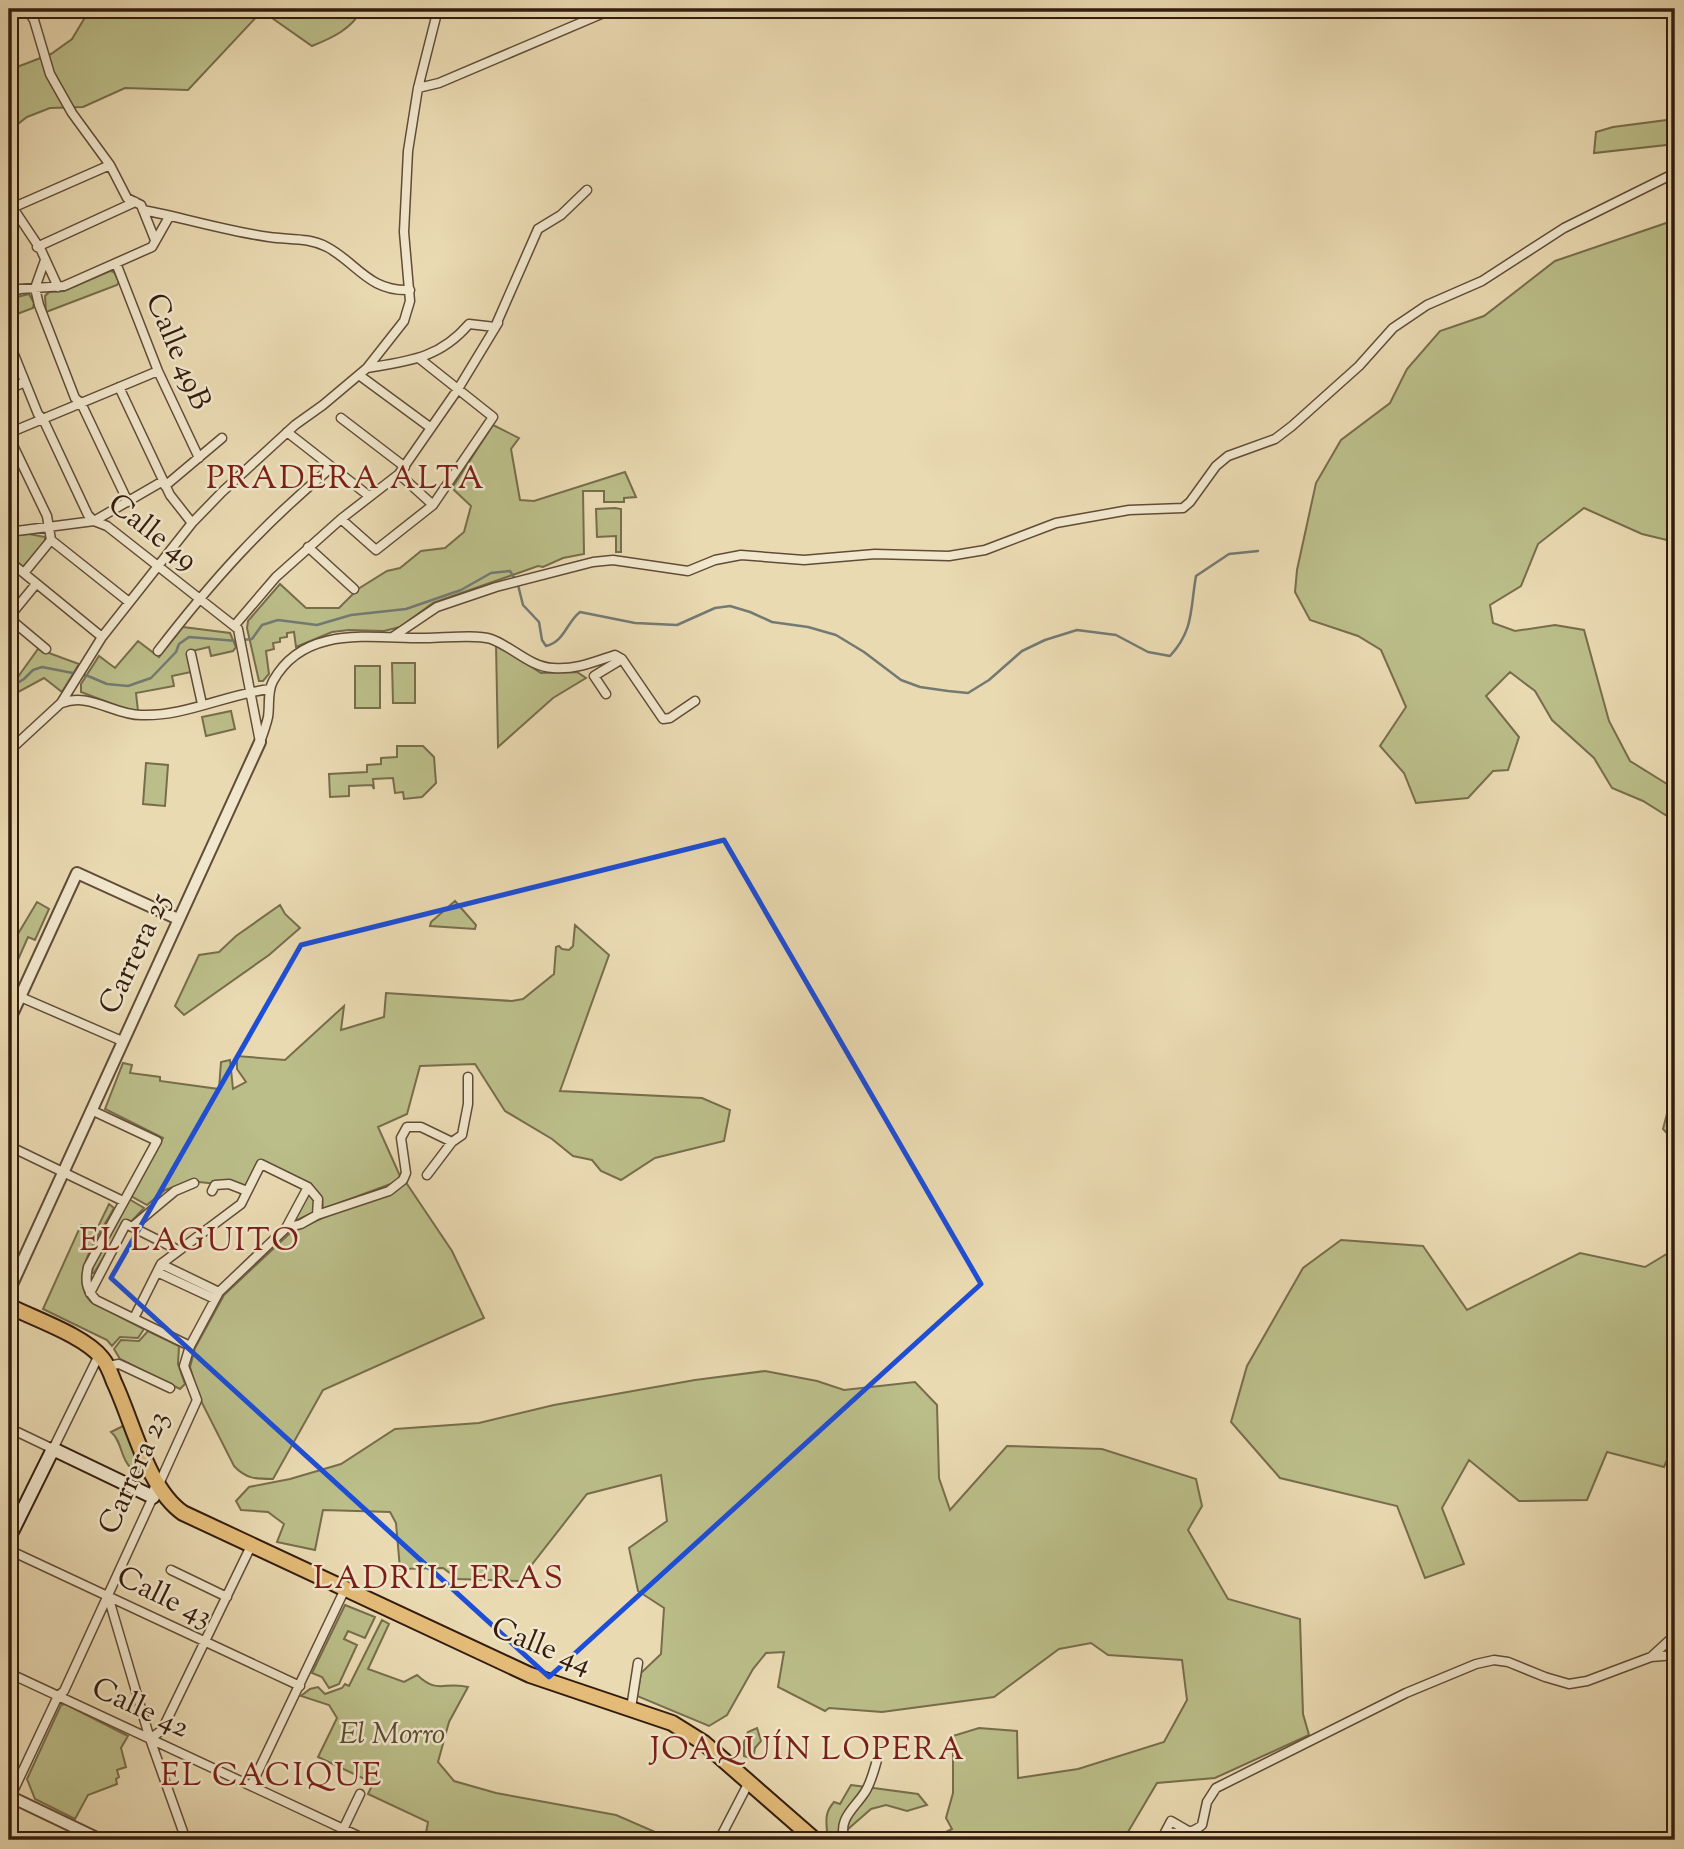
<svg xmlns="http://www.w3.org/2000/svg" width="1684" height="1849" font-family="'Sorts Mill Goudy',serif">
  <rect width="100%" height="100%" fill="#eadab2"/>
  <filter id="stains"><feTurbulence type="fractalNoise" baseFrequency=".00286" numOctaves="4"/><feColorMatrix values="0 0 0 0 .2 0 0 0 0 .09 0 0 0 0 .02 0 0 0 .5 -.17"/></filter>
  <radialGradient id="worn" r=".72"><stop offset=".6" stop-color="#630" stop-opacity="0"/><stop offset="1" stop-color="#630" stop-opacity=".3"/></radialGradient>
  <path fill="#bbbe89" stroke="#776d4c" stroke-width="2" d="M90,9H152L158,16L174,9H362C352,29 332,38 312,46L262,11L188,90L125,88L83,107L50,108L27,117L9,131V70L51,54L72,39Z
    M1675,119V144L1594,153L1596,132L1613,127Z
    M1675,220V542L1642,534L1584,508L1538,544L1521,586L1490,605L1493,623L1515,631L1555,625L1584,630L1609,721L1630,761L1675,789V821L1643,801L1612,788L1594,758L1552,720L1535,691L1510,672L1486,696L1519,737L1508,770L1493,771L1468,798L1416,803L1404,773L1380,746L1406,707L1381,650L1358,636L1310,620L1295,592L1297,570L1316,483L1341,440L1390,403L1407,369L1440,331L1484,316L1555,261Z
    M110,271L114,272L119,282L117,285L46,312L45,296L49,292L64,291Z
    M29,294L34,303L33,308L9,317V299Z
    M493,425L519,438L511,449L520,500L534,501L625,472L636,497L624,498V502H604V491H583L584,554L563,558L543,567L538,566L433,603L400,627L384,631L349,630L332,632L296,647L294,632L287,633V637L280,638V642L273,643L274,649L266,651L269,674L263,681H259L247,628L248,621L280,584L306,608H339L358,589L387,571L400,568L421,551L445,548L464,532L471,506L452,488Z
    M615,508L621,509V552H616V536L597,537L596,509Z
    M29,534L45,537V542L24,566H21L9,556V536Z
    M183,627L230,633L236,647L233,651L211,656L209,647L188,652L191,672L172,676L174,686L136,693L138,711L123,708L81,692V684L99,656L115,668L138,641L159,657Z
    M496,644L541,673L577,672L586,678L553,698L498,747Z
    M38,649L79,664L62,692L44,678L18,692L9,701V677L15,681Z
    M392,663H415V703H393Z
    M355,666H380V708H355Z
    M231,711L235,729L206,736L202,717Z
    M397,746H423L434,757L436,783L422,797L404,799L403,792L395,793L393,778L373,779L374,789L372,785L349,786V796L330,797L329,774L367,772V765L381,764V758L397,757Z
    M146,763L168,765L165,806L143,804Z
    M455,901L476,925L475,929L430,926L431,922Z
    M37,902L49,909L35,940L28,937L9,980V949Z
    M280,905L285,914L300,928L269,955L184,1015L175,1006L199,955L219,952L236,936Z
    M575,925L609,955L560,1091L702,1098L730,1110L724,1141L655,1158L621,1180L601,1171L592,1160L573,1156L552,1139L505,1111L475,1064L420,1066L407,1114L378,1127L400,1176L396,1182L323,1209L322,1198L311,1184L261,1160L246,1187L199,1182L196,1180L165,1190L147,1205L131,1196L163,1138L105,1109L123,1063L132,1065L130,1073L160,1077V1081L219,1089L221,1062L230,1060L233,1089L246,1082L237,1069V1056L285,1060L344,1006L341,1030L384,1017L386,993L512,1001L523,999L554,974L556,947L559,946L562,949L569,950L573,946Z
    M1675,1083V1142L1663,1129Z
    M405,1181L452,1251L484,1318L323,1390L273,1479C256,1479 246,1479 234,1466L199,1397L190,1367L195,1348L224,1295L290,1233L331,1214L390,1193L399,1188Z
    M309,1193L315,1200L314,1212L293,1222Z
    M129,1199L144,1208L129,1224L125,1222L94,1273H92L93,1266Z
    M109,1204L114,1208C101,1233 66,1276 91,1302L144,1329L138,1338L120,1337L112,1346L107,1340L43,1309L81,1225L96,1231Z
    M1341,1240L1423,1246L1467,1310L1580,1253L1645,1267L1675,1249V1441L1664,1467L1607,1452L1587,1500L1519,1501L1469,1460L1442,1508L1464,1564L1425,1578L1397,1506L1280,1478L1231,1422L1247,1366L1303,1268Z
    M148,1331L179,1346L178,1364L185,1384L180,1389L120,1359L114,1349L121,1340L139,1341Z
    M765,1371L817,1381L844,1390L915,1382L937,1405L939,1478L950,1510L1007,1446L1102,1449L1196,1479L1202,1506L1188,1530L1228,1599L1300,1619L1303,1714L1309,1735L1215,1778L1157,1783L1125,1837L1038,1833L1040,1840H930L952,1829L946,1818L953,1793V1736L979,1728L1017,1731L1018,1778L1078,1769L1164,1742L1187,1700L1182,1660L1108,1655L1091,1643L1059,1649L994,1697L882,1712L829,1708L825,1711L778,1687L784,1652L766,1653L753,1669L727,1715L709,1726L637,1696L641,1673L661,1654L664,1608L638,1591L629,1548L667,1521L661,1475L587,1494L519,1581L458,1579L443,1568L400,1569L396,1523L390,1512L323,1510L315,1550L277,1542L284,1524L268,1512L241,1510L236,1501L249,1487L290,1479L341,1464L395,1429L479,1423L554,1405L695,1380Z
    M125,1425L145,1477L144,1478C140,1471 136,1472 130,1467C120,1457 122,1441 111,1432Z
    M345,1605L375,1617L365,1638L348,1631L344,1639L357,1645L339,1684L329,1688L322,1677L312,1673Z
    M382,1620L389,1624L368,1669L404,1682L417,1675C439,1695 443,1681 468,1687L449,1722L438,1762L454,1781L496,1793L616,1815L669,1838L668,1840H437L426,1833L428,1822L368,1794L373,1783L318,1757L337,1718L329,1705L301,1696L310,1689L318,1687L325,1694L342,1688L345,1684L349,1686Z
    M65,1704L128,1736L121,1748L126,1767L117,1770L119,1777L116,1779L117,1784L88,1795L75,1819L35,1799L27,1779L61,1705Z
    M757,1728L761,1741L755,1748L753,1759L744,1756V1742L748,1732Z
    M851,1785L918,1794L927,1805L907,1811L886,1805L871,1809L847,1830L848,1840H827C828,1823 822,1816 834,1802L840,1804Z"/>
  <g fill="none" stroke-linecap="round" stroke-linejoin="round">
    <path stroke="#737a73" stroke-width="2.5" d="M518,585L523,605L539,622L542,640L546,646C565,641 566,623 580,612L635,623L677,625L715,608L730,606L750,612L772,622L808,627L836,635L864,652L901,680L920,687L948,691L968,693L989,680L1022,651L1045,640L1077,630L1116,635L1148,652L1170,656C1194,630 1190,610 1196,576L1229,554L1258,551
      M243,640L252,639L262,625L278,620L317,625L351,615L406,609L461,590L491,573L510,571L515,579
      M9,688L24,679L33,670L42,667L88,676L107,684L128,686L151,678L176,652L179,644L189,637L237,641"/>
    <defs>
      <path id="minor" d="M27,9L34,20L50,74L72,113L110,165L127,198L141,205L155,240
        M418,88L439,83L613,9
        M9,202L41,250L58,287
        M12,208L110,165
        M143,210C185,218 226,231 269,237C289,240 308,237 327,247C357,263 369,292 410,290
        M37,247L135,202
        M45,260L35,288L39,305L75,398L81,403L128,502
        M116,263L158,371L199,458
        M9,293L20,289L64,286L152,247L169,217
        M9,342L38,414L43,419L88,515L94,521L107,526L238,629L260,742
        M367,368C410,361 440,358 469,324L495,327L538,229L561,215L587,190
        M359,375L431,428
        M119,387L170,495L192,523
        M9,389L25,382
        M341,418L405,467
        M287,432L369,496
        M9,433L158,371
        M9,437L47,516L51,540L24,573
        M399,474L433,505
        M165,486L222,438
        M341,519L376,550L433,505L493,417L420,359
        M9,532L94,521L163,481
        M51,540L129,602
        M308,547L354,589
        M9,561L102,637
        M9,617L36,584
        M9,618L46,649
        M235,625L276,577L341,519L399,474L458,389L498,323
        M394,636L437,607L496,587L593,562L613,560L688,571L715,560L741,555L804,560L875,554L949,556L985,550L1056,523L1129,510L1183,508L1190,502L1216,466L1228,456L1275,439L1292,426L1359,366L1393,328L1427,305L1482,281L1564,228L1675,173
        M158,651C212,581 263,524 332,467
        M191,654L202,704
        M606,694L594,676L622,659
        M62,703C89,692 114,715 141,715C184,717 227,694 270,689
        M260,742C263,734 266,726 268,717C270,705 267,692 273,681C305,623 374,639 427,638C444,638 476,634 491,639C513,647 530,667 553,668C575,670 594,662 615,655L622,659L663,719L670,718L695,701
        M9,751L61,703L102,637L192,523L222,492L295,425L323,405L367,368L404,321L410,301L404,232L408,151L418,88L438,9
        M9,992L122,1041
        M91,1110L157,1141L88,1267C85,1281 86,1289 96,1300L190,1346
        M9,1146L123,1201
        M427,1175L452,1142
        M212,1191L215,1185L229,1184L247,1191
        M317,1215L389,1191L403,1180L406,1173L401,1138L407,1127H421L452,1142L462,1135L468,1104V1077
        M132,1227L175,1191L194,1183
        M161,1264L219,1292
        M157,1272L215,1299
        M90,1293L126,1224L178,1250
        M134,1318L161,1264L241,1204L261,1164L308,1187L318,1199L317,1215L301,1224L286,1228
        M107,1366L119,1364L170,1388
        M9,1428L53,1449L99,1355
        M159,1484L197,1400L184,1366L190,1346L219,1292L286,1228L308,1187
        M9,1550L300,1686
        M171,1570L227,1597
        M108,1596L150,1739L186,1840
        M1651,1657L1675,1655
        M9,1673L367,1840
        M631,1708L638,1663
        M150,1739L162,1730L251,1546
        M251,1786L345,1589
        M9,1800L58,1696L64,1691L153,1497
        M1166,1832C1180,1834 1192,1834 1202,1825L1207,1802L1216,1788L1406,1693L1476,1664L1494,1660L1508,1662L1545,1677L1569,1684L1587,1681L1651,1657L1675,1635
        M338,1840L360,1794
        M719,1840L749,1782
        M845,1840C837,1819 855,1808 865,1792C871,1783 874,1770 877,1760
        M1161,1840L1171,1821L1190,1832"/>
      <path id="tertiary" d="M9,1021L77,873L178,919
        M9,1291L260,742
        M9,1796L101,1840"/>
      <path id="secondary" d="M9,1538L53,1449L153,1497L157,1487"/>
      <path id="trunk" d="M9,1306C35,1319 85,1336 102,1358C108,1365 111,1374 114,1382C133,1422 147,1488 183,1513L530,1675L672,1723L704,1743L815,1840"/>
    </defs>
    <use href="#minor" stroke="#614c37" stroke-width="11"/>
    <use href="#tertiary" stroke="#614c37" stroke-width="14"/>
    <use href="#secondary" stroke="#331c0e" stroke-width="16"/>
    <use href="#trunk" stroke="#331c0e" stroke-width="18"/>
    <use href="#minor" stroke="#f1e7cd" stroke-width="8"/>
    <use href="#tertiary" stroke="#f1e7cd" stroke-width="10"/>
    <use href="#secondary" stroke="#f1e7cd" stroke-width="12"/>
    <use href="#trunk" stroke="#e5bd79" stroke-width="14"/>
  </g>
  <path fill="none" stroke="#1d4ed8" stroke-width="5" stroke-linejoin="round" d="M724,840L981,1284L549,1677L111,1278L301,945Z"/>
  <g text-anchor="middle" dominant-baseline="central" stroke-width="5" stroke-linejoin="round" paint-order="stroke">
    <g font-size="30" fill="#331c0e" stroke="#f1e7cd">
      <text transform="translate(177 352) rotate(67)">Calle 49B</text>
      <text transform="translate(152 533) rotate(38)">Calle 49</text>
      <text transform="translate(136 954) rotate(-65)">Carrera 25</text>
      <text transform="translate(135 1473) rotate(-66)">Carrera 23</text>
      <text transform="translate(164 1598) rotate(26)">Calle 43</text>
      <text transform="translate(541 1647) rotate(22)">Calle 44</text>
      <text transform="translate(140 1709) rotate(25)">Calle 42</text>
    </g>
    <g font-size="30" font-style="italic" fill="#5c4d33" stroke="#f1e7cd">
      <text x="392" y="1735">El Morro</text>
    </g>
    <g font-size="32" letter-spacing="2" fill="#7a1f14" stroke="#f1e7cd">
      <text x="346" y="480">PRADERA ALTA</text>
      <text x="190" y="1242">EL LAGUITO</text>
      <text x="439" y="1580">LADRILLERAS</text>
      <text x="808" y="1751">JOAQUÍN LOPERA</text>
      <text x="272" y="1777">EL CACIQUE</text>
    </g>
  </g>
  <rect width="1684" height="1849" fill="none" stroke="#eadab2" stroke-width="35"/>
  <rect x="10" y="10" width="1663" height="1828" fill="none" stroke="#331c0e" stroke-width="3.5"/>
  <rect x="18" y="18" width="1649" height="1814" fill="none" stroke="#331c0e" stroke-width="2"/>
  <rect width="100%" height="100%" filter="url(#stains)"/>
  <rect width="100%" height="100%" fill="url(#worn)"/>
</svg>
